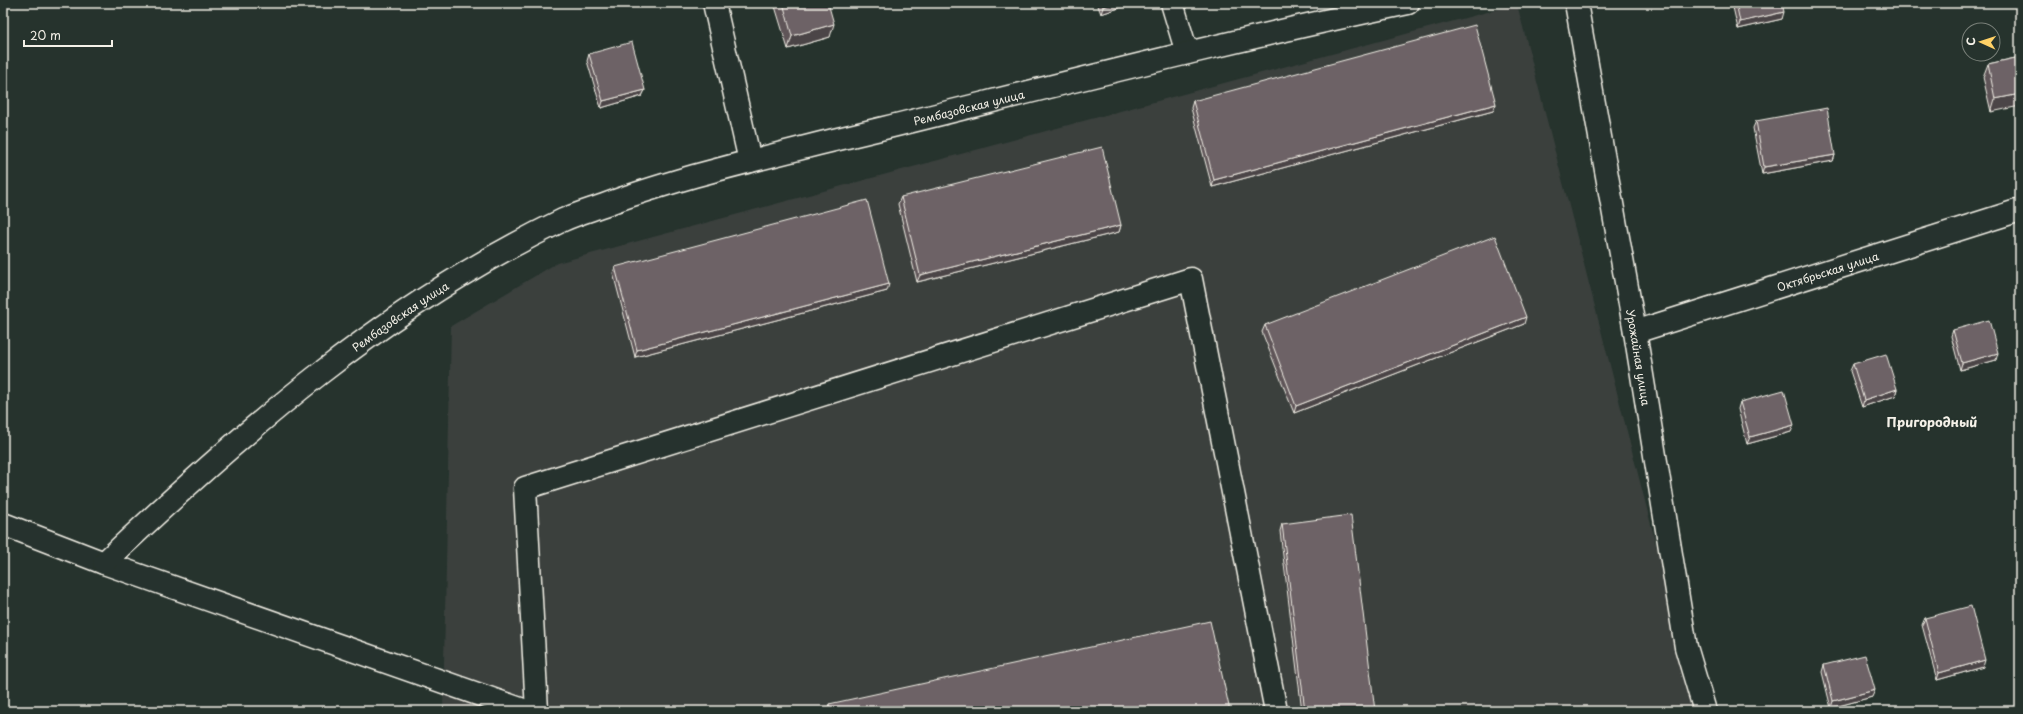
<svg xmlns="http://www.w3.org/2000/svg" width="2023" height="714" font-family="'Playpen Sans',sans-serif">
  <rect width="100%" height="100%" fill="#26332d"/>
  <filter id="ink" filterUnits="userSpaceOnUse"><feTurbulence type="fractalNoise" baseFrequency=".025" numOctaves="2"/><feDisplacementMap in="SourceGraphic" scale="8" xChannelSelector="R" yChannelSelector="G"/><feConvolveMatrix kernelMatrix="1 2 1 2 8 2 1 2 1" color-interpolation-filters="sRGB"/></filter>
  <g filter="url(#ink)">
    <path fill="#3b413e" d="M1517,4L1699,711H443L451,326L557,263Z"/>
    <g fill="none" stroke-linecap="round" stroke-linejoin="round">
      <defs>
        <g id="minor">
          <path d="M714,3L750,161"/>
          <path d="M1172,3L1187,53"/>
          <path id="s1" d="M1576,3L1635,332L1686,647L1705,711"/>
          <path id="s2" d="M1635,332L2020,210"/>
          <path d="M3,524L104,563L526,711"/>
          <path id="s3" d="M104,563C243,431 388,304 563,220C576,214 590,210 604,205C633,194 663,185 694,176C757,159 820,143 884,128C1058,85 1232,40 1408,3"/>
          <path d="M537,711L525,488L1191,279L1276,711"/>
        </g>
      </defs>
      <use href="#minor" stroke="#f4f1e8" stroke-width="25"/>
      <use href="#minor" stroke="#26332d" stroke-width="22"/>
    </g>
    <path fill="#5e5458" stroke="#f4f1e8" d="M774,3H828L830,37L788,49Z
      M1097,3H1129L1128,5L1101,14Z
      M1732,3H1782V19L1738,29Z
      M589,54L645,90L642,96L601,108L587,61Z
      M2020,57L1991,112L1983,77L1988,64Z
      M1193,101L1496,104L1493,111L1212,187L1191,108Z
      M1756,121L1835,155L1833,161L1762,174L1753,128Z
      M901,197L1121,225L1119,232L917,282L898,204Z
      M615,267L887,291L635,357L613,273Z
      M1524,324L1294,413L1262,332L1265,325Z
      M1953,330L1996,360L1960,370L1951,336Z
      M1853,364L1897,389L1895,396L1862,407L1850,371Z
      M1740,402L1791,432L1747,444L1738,409Z
      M1282,524L1375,711H1302L1280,531Z
      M1925,618L1983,667L1937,680L1922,625Z
      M1824,665L1872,697L1831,708L1822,672Z
      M829,704L1230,711H827Z"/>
    <path fill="#4c4547" stroke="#f4f1e8" d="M1116,3H1129L1128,5L1101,14L1103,7Z
      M1784,12L1782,19L1738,29L1740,22Z
      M834,24L830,37L788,49L792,36Z
      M645,90L642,96L601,108L603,101Z
      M2020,94V106L1991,112L1995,99Z
      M1496,104L1493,111L1212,187L1214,180Z
      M1835,155L1833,161L1762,174L1764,167Z
      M1121,225L1119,232L917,282L920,275Z
      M889,284L887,291L635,357L637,350Z
      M1526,317L1524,324L1294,413L1296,406Z
      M1998,353L1996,360L1960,370L1962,363Z
      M1897,389L1895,396L1862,407L1864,400Z
      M1794,425L1791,432L1747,444L1750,437Z
      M1985,660L1983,667L1937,680L1939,673Z
      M1875,690L1872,697L1831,708L1833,701Z"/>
    <path fill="#6d6266" stroke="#f4f1e8" d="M783,3H828L834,24L792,36Z
      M1102,3H1116L1103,7Z
      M1736,3H1782L1784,12L1740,22Z
      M1475,25L1496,104L1214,180L1193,101Z
      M632,42L645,90L603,101L589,54Z
      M2020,57V94L1995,99L1988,64Z
      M1827,108L1835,155L1764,167L1756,121Z
      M1102,147L1121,225L920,275L901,197Z
      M867,200L889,284L637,350L615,267Z
      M1495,236L1526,317L1296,406L1265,325Z
      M1989,320L1998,353L1962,363L1953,330Z
      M1886,354L1897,389L1864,400L1853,364Z
      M1784,390L1794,425L1750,437L1740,402Z
      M1351,515L1375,711H1305L1282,524Z
      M1971,606L1985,660L1939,673L1925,618Z
      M1210,621L1230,711H830L829,704Z
      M1865,655L1875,690L1833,701L1824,665Z"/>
  </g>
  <g text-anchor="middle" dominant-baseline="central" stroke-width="3" stroke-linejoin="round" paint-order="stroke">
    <g font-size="11" fill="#f4f1e8" stroke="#26332d">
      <text stroke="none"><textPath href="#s3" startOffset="997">Рембазовская улица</textPath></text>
      <text stroke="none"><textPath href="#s2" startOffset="202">Октябрьская улица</textPath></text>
      <text stroke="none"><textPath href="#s3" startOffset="386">Рембазовская улица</textPath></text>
      <text stroke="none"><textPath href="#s1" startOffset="360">Урожайная улица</textPath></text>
    </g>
    <g font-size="13" font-weight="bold" fill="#f4f1e8" stroke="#26332d">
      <text x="1932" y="421">Пригородный</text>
    </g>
  </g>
  <rect width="2023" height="714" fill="none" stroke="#26332d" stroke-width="16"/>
  <rect x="8" y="8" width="2007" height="698" fill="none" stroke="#f4f1e8" stroke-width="1.5" filter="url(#ink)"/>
  <g transform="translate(1981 42) rotate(273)"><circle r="19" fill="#26332d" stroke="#787f78"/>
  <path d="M0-3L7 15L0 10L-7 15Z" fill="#ffd166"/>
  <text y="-6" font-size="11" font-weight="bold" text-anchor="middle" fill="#f4f1e8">С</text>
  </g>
  <path d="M24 40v6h88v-6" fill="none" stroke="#f4f1e8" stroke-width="2"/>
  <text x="30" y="40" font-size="12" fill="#f4f1e8" stroke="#26332d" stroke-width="3" paint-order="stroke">20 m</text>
</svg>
